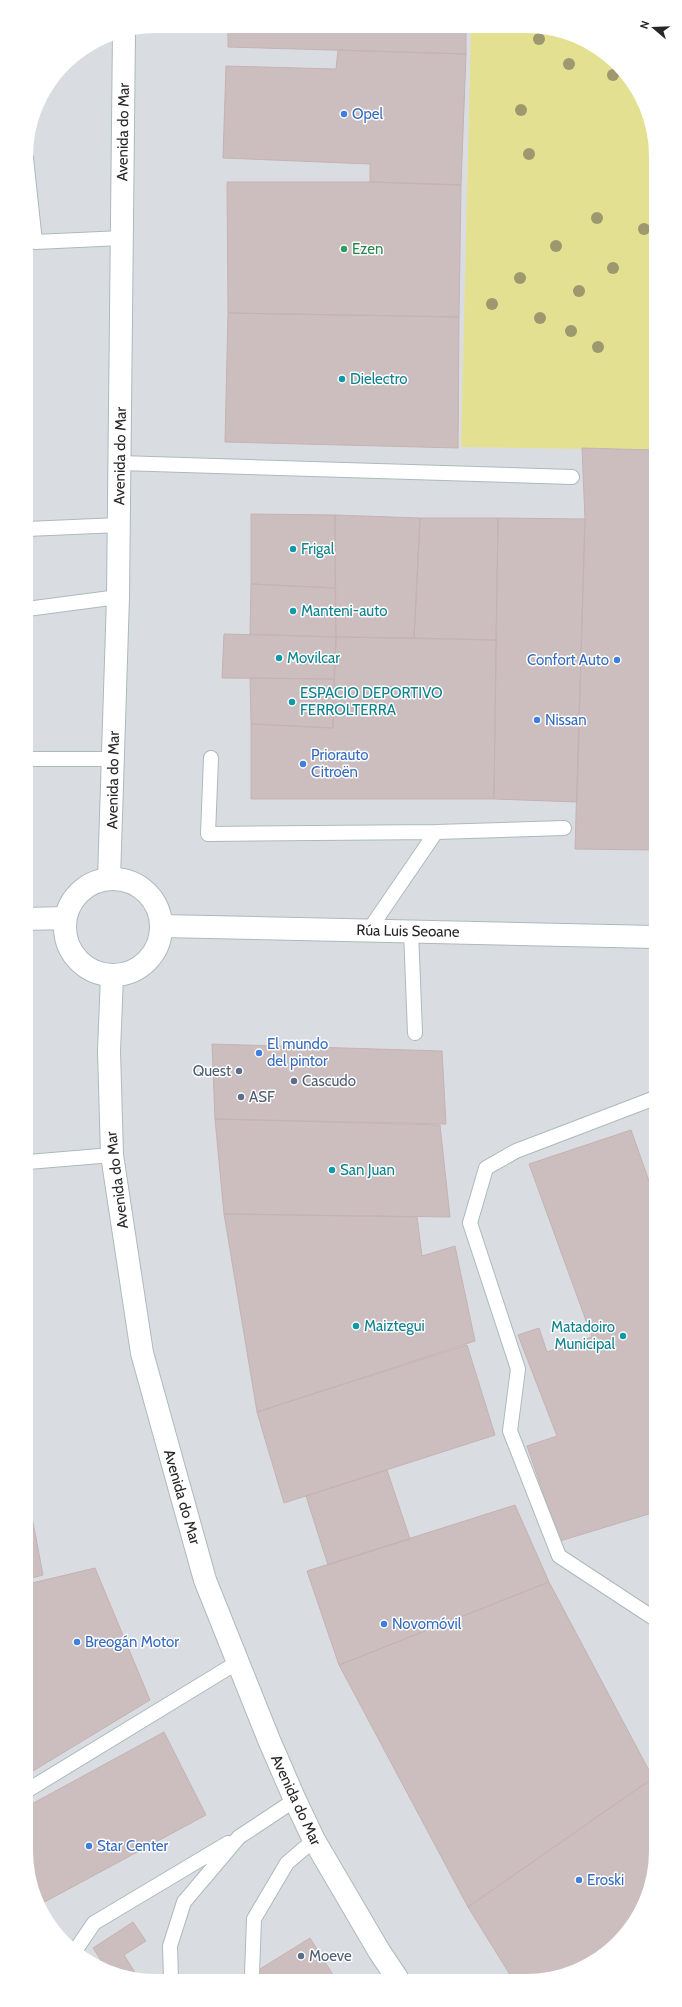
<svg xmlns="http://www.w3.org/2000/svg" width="682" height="2007" font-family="Cabin,sans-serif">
  <rect width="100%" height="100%" fill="#ebd7da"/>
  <path fill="#d9dde2" d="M156,26L471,28L461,447L654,450L656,1859L646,1900L624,1936L591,1963L551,1978L131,1979L98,1967L64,1943L43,1916L29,1876L26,147L39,99L70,58L107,36Z"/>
  <path fill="#e4e091" d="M471,28L551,29L591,43L618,64L639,91L653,131L654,450L461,447Z"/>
  <path fill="#ccbdbe" stroke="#c6b2b3" d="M228,26L466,28V54L228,47Z
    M338,50L466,54L461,185L370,182V164L223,158L226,66L336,69Z
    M227,182H370L461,185L459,317L228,313Z
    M228,313L459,317L458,448L225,442Z
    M582,448L654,450V850L575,849L585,519Z
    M251,514L335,515V588L251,584Z
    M335,515L420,518L414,638L336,637Z
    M420,518H498L496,640L414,638Z
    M498,518L585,519L577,802L494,799Z
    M251,584L335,588L336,637L250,634Z
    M224,634L336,637L334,679L222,678Z
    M336,637L496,640L494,799H251V724L333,728Z
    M250,678L334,679L333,728L251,724Z
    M212,1044L442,1051L446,1124L215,1119Z
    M215,1119L440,1125L450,1217L224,1214Z
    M631,1130L655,1198V1523L652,1513L560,1541L527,1446L557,1436L518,1335L539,1328L547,1352L592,1337L529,1164Z
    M224,1214L417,1217L422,1256L455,1246L475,1341L257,1412Z
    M467,1345L495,1435L284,1503L257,1412Z
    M387,1470L410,1539L328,1565L306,1496Z
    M28,1496L43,1575L28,1579Z
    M515,1505L549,1582L339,1665L307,1571Z
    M95,1568L150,1700L28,1774V1584Z
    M549,1582L653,1778L468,1907L339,1665Z
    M164,1732L206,1815L39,1905L29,1876L28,1806Z
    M653,1778L656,1783V1859L646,1900L624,1936L591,1963L551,1978H512L468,1907Z
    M133,1922L146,1941L124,1955L139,1979H131L108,1971L93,1948Z
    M310,1938L335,1978L245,1979L252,1974Z"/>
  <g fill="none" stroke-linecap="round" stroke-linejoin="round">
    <defs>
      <path id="service" d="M26,158L35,242L122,238
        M120,463L572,477
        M27,529L119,525
        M27,609L118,597
        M211,758L208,834L436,832
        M27,759H113
        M369,930L436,832L564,828
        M411,931L415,1033
        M655,1098L516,1151L486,1168L470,1223L518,1369L510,1431L559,1556L655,1619
        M28,1162L112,1155
        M28,1790L238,1662
        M75,1951L94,1923L228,1843
        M252,1974L254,1919L287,1863L314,1840
        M171,1979L170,1946L184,1902L239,1837L295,1800"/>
      <path id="minor" d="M161,926L655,937"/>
      <path id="tertiary" d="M109,879L118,597L124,32
        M65 927a48 48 0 1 1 96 0a48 48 0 1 1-96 0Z
        M27,919L65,918
        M112,976L109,1051L112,1155L142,1353L205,1580L269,1740L295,1800L314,1840L379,1951L397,1978"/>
    </defs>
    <use href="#service" stroke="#acbabc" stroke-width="16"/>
    <use href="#minor" stroke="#acbabc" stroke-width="24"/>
    <use href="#tertiary" stroke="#acbabc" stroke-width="24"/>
    <use href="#service" stroke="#fff" stroke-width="14"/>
    <use href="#minor" stroke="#fff" stroke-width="22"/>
    <use href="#tertiary" stroke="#fff" stroke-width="22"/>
  </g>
  <g fill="#9d986e">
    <circle cx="539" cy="39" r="6"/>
    <circle cx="569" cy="64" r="6"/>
    <circle cx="613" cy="75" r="6"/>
    <circle cx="521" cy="110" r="6"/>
    <circle cx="529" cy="154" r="6"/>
    <circle cx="597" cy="218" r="6"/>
    <circle cx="644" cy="229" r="6"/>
    <circle cx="556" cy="246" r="6"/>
    <circle cx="613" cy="268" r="6"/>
    <circle cx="520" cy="278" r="6"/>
    <circle cx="579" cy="291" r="6"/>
    <circle cx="492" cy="304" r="6"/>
    <circle cx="540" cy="318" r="6"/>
    <circle cx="571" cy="331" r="6"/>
    <circle cx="598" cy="347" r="6"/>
  </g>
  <g fill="#3f7fe0" stroke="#fff" stroke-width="1.5">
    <circle cx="344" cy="114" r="4"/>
    <circle cx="617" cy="660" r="4"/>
    <circle cx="537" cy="720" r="4"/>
    <circle cx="303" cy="764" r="4"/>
    <circle cx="259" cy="1053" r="4"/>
    <circle cx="384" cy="1624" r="4"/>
    <circle cx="77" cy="1642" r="4"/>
    <circle cx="89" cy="1846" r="4"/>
    <circle cx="579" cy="1880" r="4"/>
  </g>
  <circle fill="#2e9e5b" stroke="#fff" stroke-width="1.5" cx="344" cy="249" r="4"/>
  <g fill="#0f9aa8" stroke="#fff" stroke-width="1.5">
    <circle cx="342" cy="379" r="4"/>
    <circle cx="293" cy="549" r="4"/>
    <circle cx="293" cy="611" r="4"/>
    <circle cx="279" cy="658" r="4"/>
    <circle cx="292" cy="702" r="4"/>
    <circle cx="332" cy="1170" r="4"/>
    <circle cx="356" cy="1326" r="4"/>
    <circle cx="623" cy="1336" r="4"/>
  </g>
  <g fill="#5c6f8a" stroke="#fff" stroke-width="1.5">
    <circle cx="239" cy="1071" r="4"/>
    <circle cx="294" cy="1081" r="4"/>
    <circle cx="241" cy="1097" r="4"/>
    <circle cx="301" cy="1956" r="4"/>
  </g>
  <g text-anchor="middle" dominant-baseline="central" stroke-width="3" stroke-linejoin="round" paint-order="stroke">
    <g font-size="15" fill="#366cbe" stroke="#fff" text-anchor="start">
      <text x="352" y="114">Opel</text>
      <text x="609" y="660" text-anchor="end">Confort Auto</text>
      <text x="545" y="720">Nissan</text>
      <text x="311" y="755">Priorauto<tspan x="311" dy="17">Citroën</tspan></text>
      <text x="267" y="1044">El mundo<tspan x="267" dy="17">del pintor</tspan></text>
      <text x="392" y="1624">Novomóvil</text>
      <text x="85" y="1642">Breogán Motor</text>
      <text x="97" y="1846">Star Center</text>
      <text x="587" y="1880">Eroski</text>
    </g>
    <g font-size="15" fill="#272727" stroke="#fff">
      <text transform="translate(123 132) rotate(-89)">Avenida do Mar</text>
      <text transform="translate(120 456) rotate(-89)">Avenida do Mar</text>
      <text transform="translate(113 780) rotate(-89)">Avenida do Mar</text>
      <text transform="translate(408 931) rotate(1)">Rúa Luis Seoane</text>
      <text transform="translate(117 1180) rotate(-97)">Avenida do Mar</text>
      <text transform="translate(182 1497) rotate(74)">Avenida do Mar</text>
      <text transform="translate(296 1800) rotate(65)">Avenida do Mar</text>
    </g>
    <g font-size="15" fill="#27864d" stroke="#fff" text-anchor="start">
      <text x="352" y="249">Ezen</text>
    </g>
    <g font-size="15" fill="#0d838f" stroke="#fff" text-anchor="start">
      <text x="350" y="379">Dielectro</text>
      <text x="301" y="549">Frigal</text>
      <text x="301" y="611">Manteni-auto</text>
      <text x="287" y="658">Movilcar</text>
      <text x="300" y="693">ESPACIO DEPORTIVO<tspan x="300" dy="17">FERROLTERRA</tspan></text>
      <text x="340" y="1170">San Juan</text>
      <text x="364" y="1326">Maiztegui</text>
      <text x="615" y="1327" text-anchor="end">Matadoiro<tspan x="615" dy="17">Municipal</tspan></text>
    </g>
    <g font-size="15" fill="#4e5e75" stroke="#fff" text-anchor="start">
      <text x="231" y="1071" text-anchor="end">Quest</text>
      <text x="302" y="1081">Cascudo</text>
      <text x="249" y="1097">ASF</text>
      <text x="309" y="1956">Moeve</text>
    </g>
  </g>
  <path d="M0 0H682V2007H0ZM156 33H526A123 123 0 0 1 649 156V1851A123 123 0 0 1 526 1974H156A123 123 0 0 1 33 1851V156A123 123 0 0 1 156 33Z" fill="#fff" fill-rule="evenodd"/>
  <g transform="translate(654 28) rotate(289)" stroke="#ffffff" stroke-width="3" paint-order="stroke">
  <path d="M0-3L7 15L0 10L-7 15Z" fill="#272727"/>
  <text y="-6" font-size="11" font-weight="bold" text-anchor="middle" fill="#272727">N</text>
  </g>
</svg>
